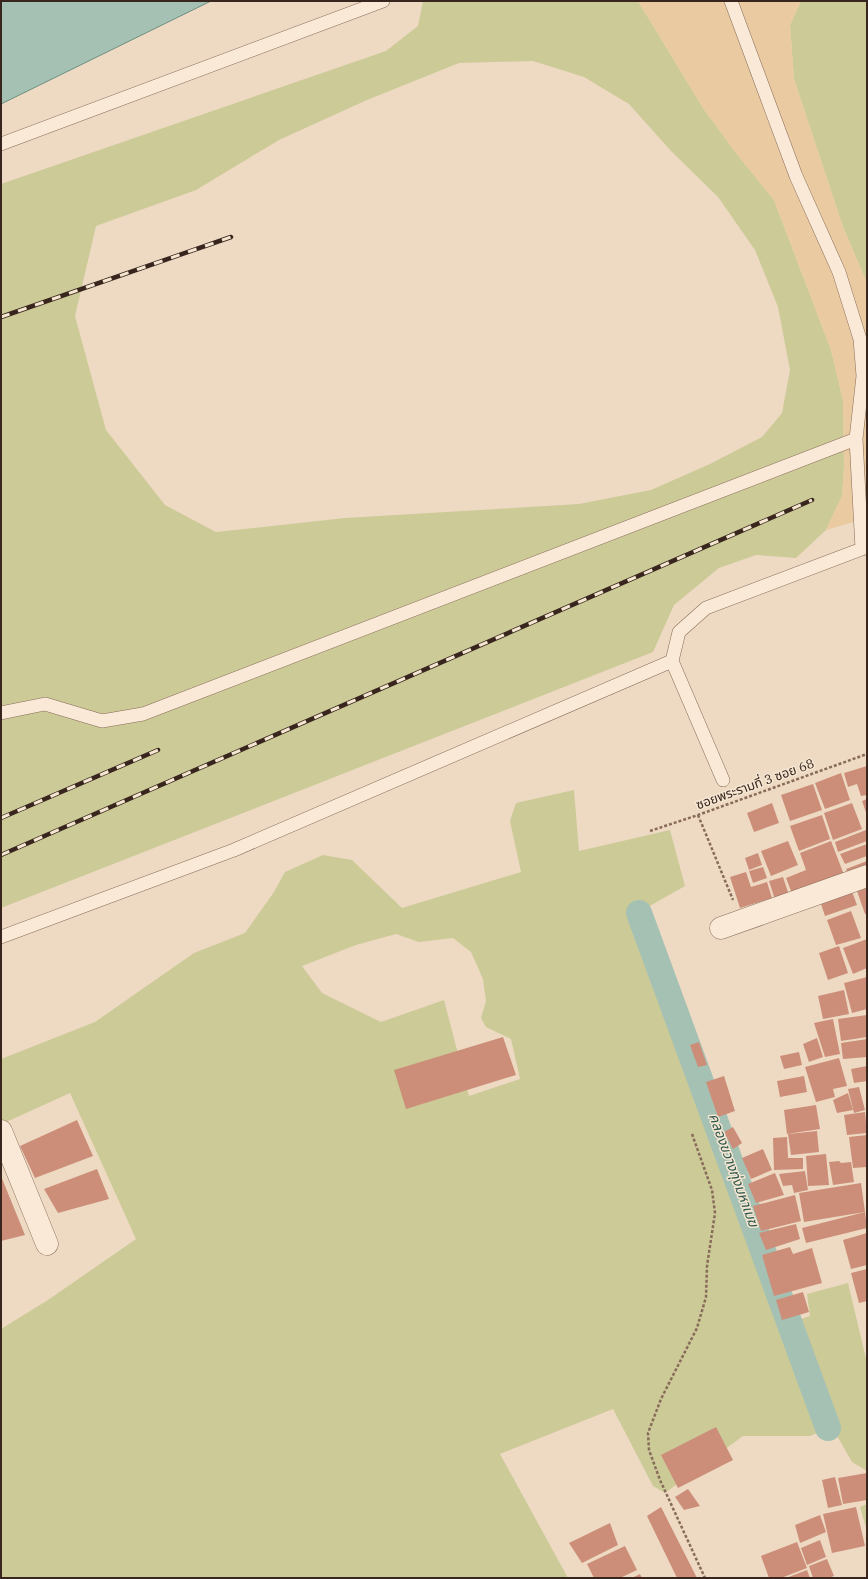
<svg xmlns="http://www.w3.org/2000/svg" width="868" height="1579" font-family="'IBM Plex Serif','Noto Sans Thai',serif">
  <rect width="100%" height="100%" fill="#eedac3"/>
  <path fill="#ccca97" fill-rule="evenodd" d="M423,1H638L703,108L736,153L774,200L831,350L843,400L844,467L842,496L826,530L796,558L756,555L719,568L674,605L653,652L1,908V184L386,51L418,26ZM533,61L584,77L629,104L671,151L718,197L755,250L778,307L790,370L782,413L762,437L710,464L651,490L579,504L345,518L216,532L165,505L106,430L75,316L96,226L196,190L279,140L367,100L459,63Z
    M801,1H867V283L843,227L794,79L790,25Z
    M574,790L579,851L670,830L685,886L632,916L679,1039L782,1325L810,1316L807,1294L848,1283L867,1363V1471L852,1462L832,1427L810,1436H743L665,1493L653,1486L613,1409L500,1454L568,1578H1V1329L48,1300L136,1239L70,1093L4,1123L1,1117V1059L95,1022L194,953L245,933L274,892L285,872L323,855L352,860L402,908L521,872L510,821L516,803ZM396,934L419,942L453,938L471,952L483,979L486,1001L481,1018L486,1027L511,1039L520,1079L469,1096L444,1000L381,1022L322,993L302,966L356,945Z
    M867,1504V1531L860,1507Z"/>
  <path fill="#eacaa0" d="M638,1H801L790,25L794,79L843,227L867,283V518L826,530L842,496L844,467L843,400L831,350L774,200L736,153L703,108Z"/>
  <path fill="#a5c1b4" stroke="#6c8f80" d="M1,1H211L1,104Z"/>
  <g fill="none" stroke-linecap="round" stroke-linejoin="round">
    <path stroke="#a5c1b4" stroke-width="26" d="M639,913L828,1428"/>
  </g>
  <path fill="#cc8e79" d="M867,766V795L861,796L857,784L848,787L844,773Z
    M841,773L850,800L825,809L815,783Z
    M813,784L822,810L790,821L781,795Z
    M867,799V815L862,801Z
    M772,803L779,823L754,832L747,813Z
    M852,803L862,829L833,840L824,813Z
    M822,815L830,839L799,851L790,826Z
    M866,830L867,841L838,852L835,842Z
    M788,841L798,865L771,876L761,851Z
    M831,841L846,880L794,899L786,878L806,870L800,853Z
    M867,844V856L845,864L840,854Z
    M758,853L762,865L749,870L745,858Z
    M867,861V872L850,878L846,869Z
    M763,867L767,878L753,883L749,871Z
    M746,872L751,887L767,882L772,898L740,908L730,877Z
    M783,877L791,901L777,906L769,881Z
    M850,886L857,905L825,916L819,898Z
    M867,888V914H865L857,891Z
    M851,911L861,938L836,945L827,920Z
    M867,939V968L853,974L843,948Z
    M839,946L848,973L828,980L819,953Z
    M867,977V1009L852,1013L844,983Z
    M844,990L849,1014L823,1019L818,996Z
    M867,1015V1037L841,1041L838,1019Z
    M833,1019L840,1054L825,1057L814,1023Z
    M503,1037L516,1075L406,1109L394,1070Z
    M817,1038L823,1057L809,1062L803,1044Z
    M867,1039V1057L843,1059L841,1043Z
    M699,1042L707,1065L698,1067L690,1045Z
    M799,1052L802,1065L784,1069L780,1056Z
    M839,1058L847,1086L833,1089L835,1097L816,1102L805,1067Z
    M867,1066V1081L854,1083L851,1069Z
    M724,1076L735,1111L718,1117L706,1082Z
    M804,1076L807,1092L780,1097L777,1081Z
    M859,1087L865,1110L854,1113L848,1089Z
    M848,1093L853,1110L837,1113L833,1100Z
    M816,1105L820,1129L787,1134L784,1110Z
    M865,1112L867,1133L847,1135L844,1115Z
    M77,1120L93,1156L35,1178L20,1146Z
    M733,1127L742,1143L733,1149L724,1132Z
    M817,1131L819,1152L791,1155L788,1134Z
    M867,1135V1167L853,1168L849,1137Z
    M787,1137L788,1158H803V1169L774,1170L773,1138Z
    M763,1149L772,1170L751,1179L742,1158Z
    M826,1154L829,1185L808,1186L806,1156Z
    M839,1161L841,1163L851,1162L854,1182L833,1185L829,1162Z
    M97,1169L109,1199L58,1213L44,1189Z
    M805,1171L808,1190L794,1193L792,1185L783,1186L779,1174Z
    M775,1173L784,1195L756,1203L748,1184Z
    M1,1176L25,1235L1,1241Z
    M861,1183L865,1212L804,1222L799,1193Z
    M795,1195L801,1221L761,1231L753,1206Z
    M865,1212L867,1228L806,1243L802,1228Z
    M796,1224L800,1239L766,1250L759,1233Z
    M867,1233V1265L851,1269L843,1240Z
    M790,1247L793,1254L812,1248L822,1283L774,1296L762,1255Z
    M867,1269V1301L859,1303L851,1273Z
    M803,1292L809,1312L782,1320L776,1300Z
    M716,1427L733,1460L678,1488L661,1455Z
    M867,1473V1500L843,1504L838,1478Z
    M835,1477L842,1505L828,1508L822,1480Z
    M688,1489L700,1506L684,1510L675,1497Z
    M661,1507L697,1578H677L647,1516Z
    M856,1507L865,1546L832,1553L823,1514Z
    M820,1515L826,1532L800,1543L795,1525Z
    M610,1523L618,1545L582,1563L569,1543Z
    M820,1540L826,1557L807,1565L801,1548Z
    M797,1542L807,1568L781,1578H769L761,1556Z
    M625,1546L637,1570L620,1578H594L587,1564Z
    M827,1559L834,1576L828,1578H813L809,1566Z
    M807,1570L810,1578H786Z
    M640,1574L642,1578H632Z"/>
  <g fill="none" stroke-linecap="round" stroke-linejoin="round">
    <defs>
      <path id="service" d="M731,1L796,176L839,272L860,339L863,376L856,439L862,549
        M1,144L383,1
        M672,661L679,632L706,608L867,547
        M1,713L45,704L102,721L143,714L856,439
        M1,937L234,850L672,661L723,780"/>
      <path id="minor" d="M721,928L867,876
        M1,1131L47,1244"/>
    </defs>
    <use href="#service" stroke="#886b5a" stroke-width="14"/>
    <use href="#minor" stroke="#886b5a" stroke-width="23"/>
    <path stroke="#886b5a" stroke-width="2.5" stroke-dasharray="3 2" stroke-linecap="butt" d="M698,815L733,900
      M650,831L698,815L867,754
      M692,1134L712,1190L715,1213L707,1266L706,1297L697,1328L661,1399L648,1433L649,1450L660,1480L705,1578"/>
    <use href="#service" stroke="#f9e9d6" stroke-width="13"/>
    <use href="#minor" stroke="#f9e9d6" stroke-width="22"/>
    <defs>
      <path id="rail" d="M1,317L231,237
        M1,818L158,750
        M1,855L812,500"/>
    </defs>
    <use href="#rail" stroke="#38261e" stroke-width="4.5"/>
    <use href="#rail" stroke="#f5e6d2" stroke-width="3" stroke-dasharray="9" stroke-linecap="butt"/>
  </g>
  <g text-anchor="middle" dominant-baseline="central" stroke-width="3" stroke-linejoin="round" paint-order="stroke">
    <g font-size="13" fill="#38261e" stroke="#f5e6d2">
      <text transform="translate(755 784) rotate(-20)">ซอยพระรามที่ 3 ซอย 68</text>
    </g>
    <g font-size="14" font-style="italic" fill="#2d574e" stroke="#f5e6d2">
      <text transform="translate(734 1170) rotate(70)">คลองขวางทุ่งมหาเมฆ</text>
    </g>
  </g>
  <rect width="868" height="1579" fill="none" stroke="#38261e" stroke-width="4"/>
</svg>
